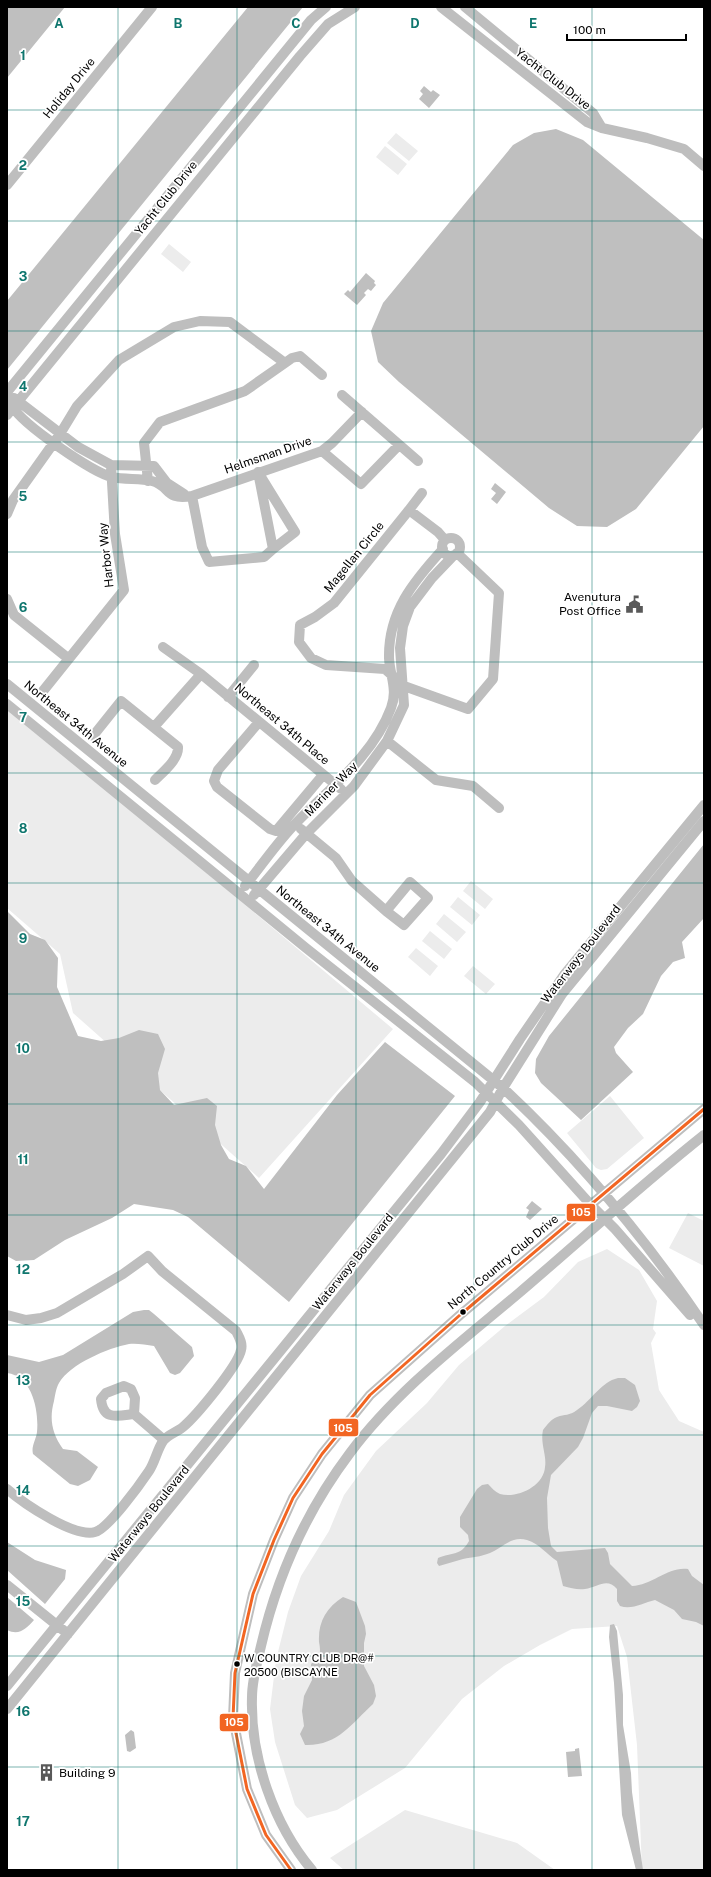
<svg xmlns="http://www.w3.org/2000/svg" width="711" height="1877" font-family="'Public Sans',sans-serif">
  <rect width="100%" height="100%" fill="#fff"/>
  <path fill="#ececec" d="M396,133L418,151L409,161L387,143Z
    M385,146L407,164L398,175L376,157Z
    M169,244L191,262L183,272L161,254Z
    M7,705L393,1029L259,1178L73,1013L60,954L7,908Z
    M471,881L493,899L485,909L463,891Z
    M458,897L480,915L472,925L450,907Z
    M444,914L466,932L457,942L436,924Z
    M430,931L452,949L444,959L422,941Z
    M416,948L438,966L430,976L408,957Z
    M473,966L495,984L486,994L464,976Z
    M610,1096L644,1138L607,1169L601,1170L596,1168L567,1133Z
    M688,1213L704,1221V1266L669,1248Z
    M607,1249L639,1270L657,1301L653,1329L656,1333L651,1343L659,1390L679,1421L704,1432V1870H642L637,1745L627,1657L617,1626L572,1629L540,1645L504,1666L462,1699L405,1768L337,1810L307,1818L295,1805L275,1742L270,1709L276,1660L288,1612L301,1576L329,1531L344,1495L376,1451L427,1403L459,1365L505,1326L544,1297L578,1262Z
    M405,1810L517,1843L555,1870H344L330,1858Z"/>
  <path fill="#bfbfbf" d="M7,7H65L7,78Z
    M248,7H303L7,370V301Z
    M424,86L431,92L433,90L440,95L429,108L419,99L423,94L420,91Z
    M556,129L583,140L704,240V426L636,509L607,527L577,526L549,508L399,382L378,362L371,331L383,303L513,145L534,133Z
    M366,273L375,281L374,283L376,285L371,291L368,289L364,293L366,295L357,305L344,294L348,290L350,292Z
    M495,483L506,492L497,504L491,499L496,493L491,489Z
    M704,844V918L682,942L685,958L673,962L661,976L643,1014L628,1028L614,1047L616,1053L633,1072L581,1120L541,1083L535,1073L536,1059L549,1036Z
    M7,911L30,934L45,940L58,958L57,987L78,1036L101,1041L119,1038L139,1030L158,1034L165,1049L158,1073L160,1090L174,1105L207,1098L217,1106L215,1125L221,1145L229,1159L246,1166L264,1189L337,1095L385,1042L455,1096L289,1302L188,1217L173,1210L134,1204L112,1218L65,1240L34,1260L16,1261L7,1256Z
    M532,1201L542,1209L530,1220L526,1217L529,1210L526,1208Z
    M144,1310H149L154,1314L192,1347L194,1356L180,1373L175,1375L170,1373L154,1346C146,1345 137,1343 129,1344C108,1348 70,1364 59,1383C56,1388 55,1396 54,1401C49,1419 52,1434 63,1449L77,1451L98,1467L90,1480L78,1486L70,1484L33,1454C31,1446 36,1440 37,1432C39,1412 33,1376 7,1373V1355L39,1362L63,1355L133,1312Z
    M618,1378H625L635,1385L640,1401L637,1407L632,1411L607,1406H598L592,1413L583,1438L578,1447L551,1475L547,1498L548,1528L551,1546L557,1552L605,1548L608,1553L610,1564L632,1586C652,1585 669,1566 688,1569L692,1576L704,1585V1626L696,1622L682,1619L674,1610L655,1600C643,1603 632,1610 620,1606L617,1601V1589C607,1577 598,1587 585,1589C577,1590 571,1588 563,1586L557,1561C546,1554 540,1544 527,1540C512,1535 502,1548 490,1553C480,1557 473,1557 463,1559C455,1561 447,1564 439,1566L437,1563L438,1558C452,1552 461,1556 469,1541L468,1535L460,1527V1517L477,1489L482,1485L488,1484C491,1487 495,1492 500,1494C517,1499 544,1486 545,1467C547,1455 540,1444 543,1430C547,1425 551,1419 557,1417C565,1414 569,1416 577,1410C592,1400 601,1382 618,1378Z
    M7,1542L35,1560L66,1570L65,1579L45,1604L7,1570Z
    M7,1597L34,1620C26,1629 19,1636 7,1630Z
    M343,1597L356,1602L365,1626L366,1634L364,1643V1666L374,1685L376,1696L373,1704C351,1724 338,1746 305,1745L300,1734L304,1726L302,1711L304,1696L312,1680L311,1664C313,1662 316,1660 318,1657C321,1653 320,1647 319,1642C318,1622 326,1608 343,1597Z
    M614,1624L617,1631L623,1695V1725L631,1773L632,1792L643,1870H636L622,1815L614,1683L609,1637L610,1625Z
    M131,1730L134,1732L136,1748L130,1752L127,1751L125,1735Z
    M579,1748L582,1776L568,1777L566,1752L575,1751V1749Z"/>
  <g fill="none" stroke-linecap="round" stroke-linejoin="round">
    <path stroke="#bebebe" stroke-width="10" d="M441,7L587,122L602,128L647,138L684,149L704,166
      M465,7L593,113L602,128
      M7,185L152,7
      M285,363L292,358L300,356L322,375
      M7,392L311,20L326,7
      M7,393C9,398 10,403 13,407C22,424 93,473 112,477C125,480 139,478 152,481C171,486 164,501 192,496L322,451L332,443L362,412
      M342,395L418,461
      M14,398L78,447L111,465L154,466L167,483L184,494
      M7,415L300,56L328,24L355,7
      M322,451L361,484L399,445
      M261,477L295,532L273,549
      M192,496L202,547L209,562L264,557L273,549L258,472
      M409,510L422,493
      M7,514L13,500L60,434L77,406L119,360L174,327L200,321L230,322L285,363L245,391L160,422L144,443L148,481
      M442 547a9 9 0 1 1 18 0a9 9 0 1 1-18 0Z
      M445,540L438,532L409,510L334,603L315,617L300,625L299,642L311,658L326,665L385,669L404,686L468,709L493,679L499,593L457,553
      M7,599L14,615L69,659
      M163,647L201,674L341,789
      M7,684L503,1088C577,1157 647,1241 704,1325
      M43,691L124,590L115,534L111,465
      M228,697L254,665
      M7,704L306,948L475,1082L519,1125L591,1205L615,1229L690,1315
      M259,722L218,770L214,781L217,787L270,829L276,831L323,775
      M154,727L201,674
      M93,736L121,701L178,747C179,759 163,772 155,780
      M387,741L436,780L473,786L499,808
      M301,829L336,858L352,881L386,911
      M410,882L428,898L404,925L386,911Z
      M245,886C262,865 278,841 297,822C331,787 373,756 391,708C398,690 390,676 389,658C388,612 413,582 443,549
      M254,895L306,834L354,786L387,741L404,705L400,648L403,626L410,607L432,578L454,555
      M7,1315L26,1320L41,1318L57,1313L123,1274L148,1256L162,1271L236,1331C239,1337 243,1343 241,1350C238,1366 196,1416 183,1427C177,1432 167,1435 163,1441C157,1450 155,1462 149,1471C141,1483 108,1529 95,1532C74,1538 23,1503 7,1489
      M124,1386L131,1389L135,1398L134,1414C117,1416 103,1421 101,1399L106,1393Z
      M134,1414L163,1439
      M7,1585L68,1634
      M7,1686L441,1154L480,1102L520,1039L564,975L704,805
      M7,1709L490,1112L503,1088L562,994L704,821
      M291,1870L266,1835L247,1789L233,1718L235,1673L253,1594L274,1540L293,1498L322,1454L370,1395L460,1315L704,1109
      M312,1870C274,1825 250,1757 252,1697C252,1680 257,1663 261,1646C277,1577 307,1510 350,1453C396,1391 461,1342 519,1293C581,1240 641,1185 704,1135"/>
    <defs>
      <path id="bus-1" d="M291,1870L266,1835L247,1789L233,1718L235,1673L253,1594L274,1540L293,1498L322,1454L370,1395L460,1315L704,1109"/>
    </defs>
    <use href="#bus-1" stroke="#fff" stroke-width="6"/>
    <use href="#bus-1" stroke="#f26522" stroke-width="3"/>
  </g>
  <path fill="none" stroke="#0f766e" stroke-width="1" stroke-opacity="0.55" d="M118,7V1870M237,7V1870M356,7V1870M474,7V1870M592,7V1870M7,110H704M7,221H704M7,331H704M7,442H704M7,552H704M7,662H704M7,773H704M7,883H704M7,994H704M7,1104H704M7,1215H704M7,1325H704M7,1435H704M7,1546H704M7,1656H704M7,1767H704"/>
  <defs>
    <symbol id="civic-bare" viewBox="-9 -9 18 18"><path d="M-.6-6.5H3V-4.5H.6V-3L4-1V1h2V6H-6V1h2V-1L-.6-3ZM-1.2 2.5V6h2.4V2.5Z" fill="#595959" stroke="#fff" stroke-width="2.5" paint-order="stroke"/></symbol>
    <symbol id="building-bare" viewBox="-9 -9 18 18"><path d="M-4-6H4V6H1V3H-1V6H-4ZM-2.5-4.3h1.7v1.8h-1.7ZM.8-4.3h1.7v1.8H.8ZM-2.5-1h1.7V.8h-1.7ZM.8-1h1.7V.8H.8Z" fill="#595959" stroke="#fff" stroke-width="2.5" paint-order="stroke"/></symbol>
  </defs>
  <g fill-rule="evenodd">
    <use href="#civic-bare" x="622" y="592" width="25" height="25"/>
    <use href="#building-bare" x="34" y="1760" width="25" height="25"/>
  </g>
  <g fill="#000" stroke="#fff" stroke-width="1.5">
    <circle cx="463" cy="1312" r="3.5"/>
    <circle cx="237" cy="1664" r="3.5"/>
  </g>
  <g text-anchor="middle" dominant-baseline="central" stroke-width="3.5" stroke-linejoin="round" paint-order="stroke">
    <g font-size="11" fill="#000" stroke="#fff" text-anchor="start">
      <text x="244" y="1658">W COUNTRY CLUB DR@#<tspan x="244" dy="14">20500 (BISCAYNE</tspan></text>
    </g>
    <g font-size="12" fill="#000" stroke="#fff">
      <text transform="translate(553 79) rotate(38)">Yacht Club Drive</text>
      <text transform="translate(69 88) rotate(-51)">Holiday Drive</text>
      <text transform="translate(166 198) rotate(-51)">Yacht Club Drive</text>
      <text transform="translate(268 455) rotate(-19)">Helmsman Drive</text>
      <text transform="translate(106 555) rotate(-96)">Harbor Way</text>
      <text transform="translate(354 557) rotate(-51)">Magellan Circle</text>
      <text transform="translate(76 724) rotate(39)">Northeast 34th Avenue</text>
      <text transform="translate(282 724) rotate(40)">Northeast 34th Place</text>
      <text transform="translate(331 789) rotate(-46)">Mariner Way</text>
      <text transform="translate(328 929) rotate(39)">Northeast 34th Avenue</text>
      <text transform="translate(581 954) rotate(-52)">Waterways Boulevard</text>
      <text transform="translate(353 1262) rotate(-51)">Waterways Boulevard</text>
      <text transform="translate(503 1262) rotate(-40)">North Country Club Drive</text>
      <text transform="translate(149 1514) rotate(-51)">Waterways Boulevard</text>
    </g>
    <g font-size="12" fill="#000" stroke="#fff" text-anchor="end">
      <text x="621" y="597">Avenutura<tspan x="621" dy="14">Post Office</tspan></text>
      <text x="59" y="1773" text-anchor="start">Building 9</text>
    </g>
  </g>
  <g font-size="13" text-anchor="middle" font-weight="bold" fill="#0f766e" stroke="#fff" stroke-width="3.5" stroke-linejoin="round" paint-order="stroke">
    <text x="59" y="28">A</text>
    <text x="178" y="28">B</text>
    <text x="296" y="28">C</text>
    <text x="415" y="28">D</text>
    <text x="533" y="28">E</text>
    <text x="23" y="60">1</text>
    <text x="23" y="170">2</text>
    <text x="23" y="281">3</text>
    <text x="23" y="391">4</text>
    <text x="23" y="501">5</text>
    <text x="23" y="612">6</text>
    <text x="23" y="722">7</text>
    <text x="23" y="833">8</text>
    <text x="23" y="943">9</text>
    <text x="23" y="1053">10</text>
    <text x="23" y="1164">11</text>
    <text x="23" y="1274">12</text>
    <text x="23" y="1385">13</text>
    <text x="23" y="1495">14</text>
    <text x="23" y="1606">15</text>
    <text x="23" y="1716">16</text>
    <text x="23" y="1826">17</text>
  </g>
  <g stroke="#fff" stroke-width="1.5">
    <rect x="566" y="1203" width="30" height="19" rx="4" fill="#f26522"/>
    <rect x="328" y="1418" width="31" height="19" rx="4" fill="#f26522"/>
    <rect x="219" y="1713" width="30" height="19" rx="4" fill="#f26522"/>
  </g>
  <g font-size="11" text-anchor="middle" font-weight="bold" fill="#fff">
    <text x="581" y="1216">105</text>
    <text x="343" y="1432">105</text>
    <text x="234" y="1726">105</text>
  </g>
  <rect width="711" height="1877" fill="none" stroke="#000000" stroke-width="16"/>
  <path d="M567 34v6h119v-6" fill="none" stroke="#000000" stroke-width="2"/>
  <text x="573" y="34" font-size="12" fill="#000000" stroke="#ffffff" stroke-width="3" paint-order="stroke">100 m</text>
</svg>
